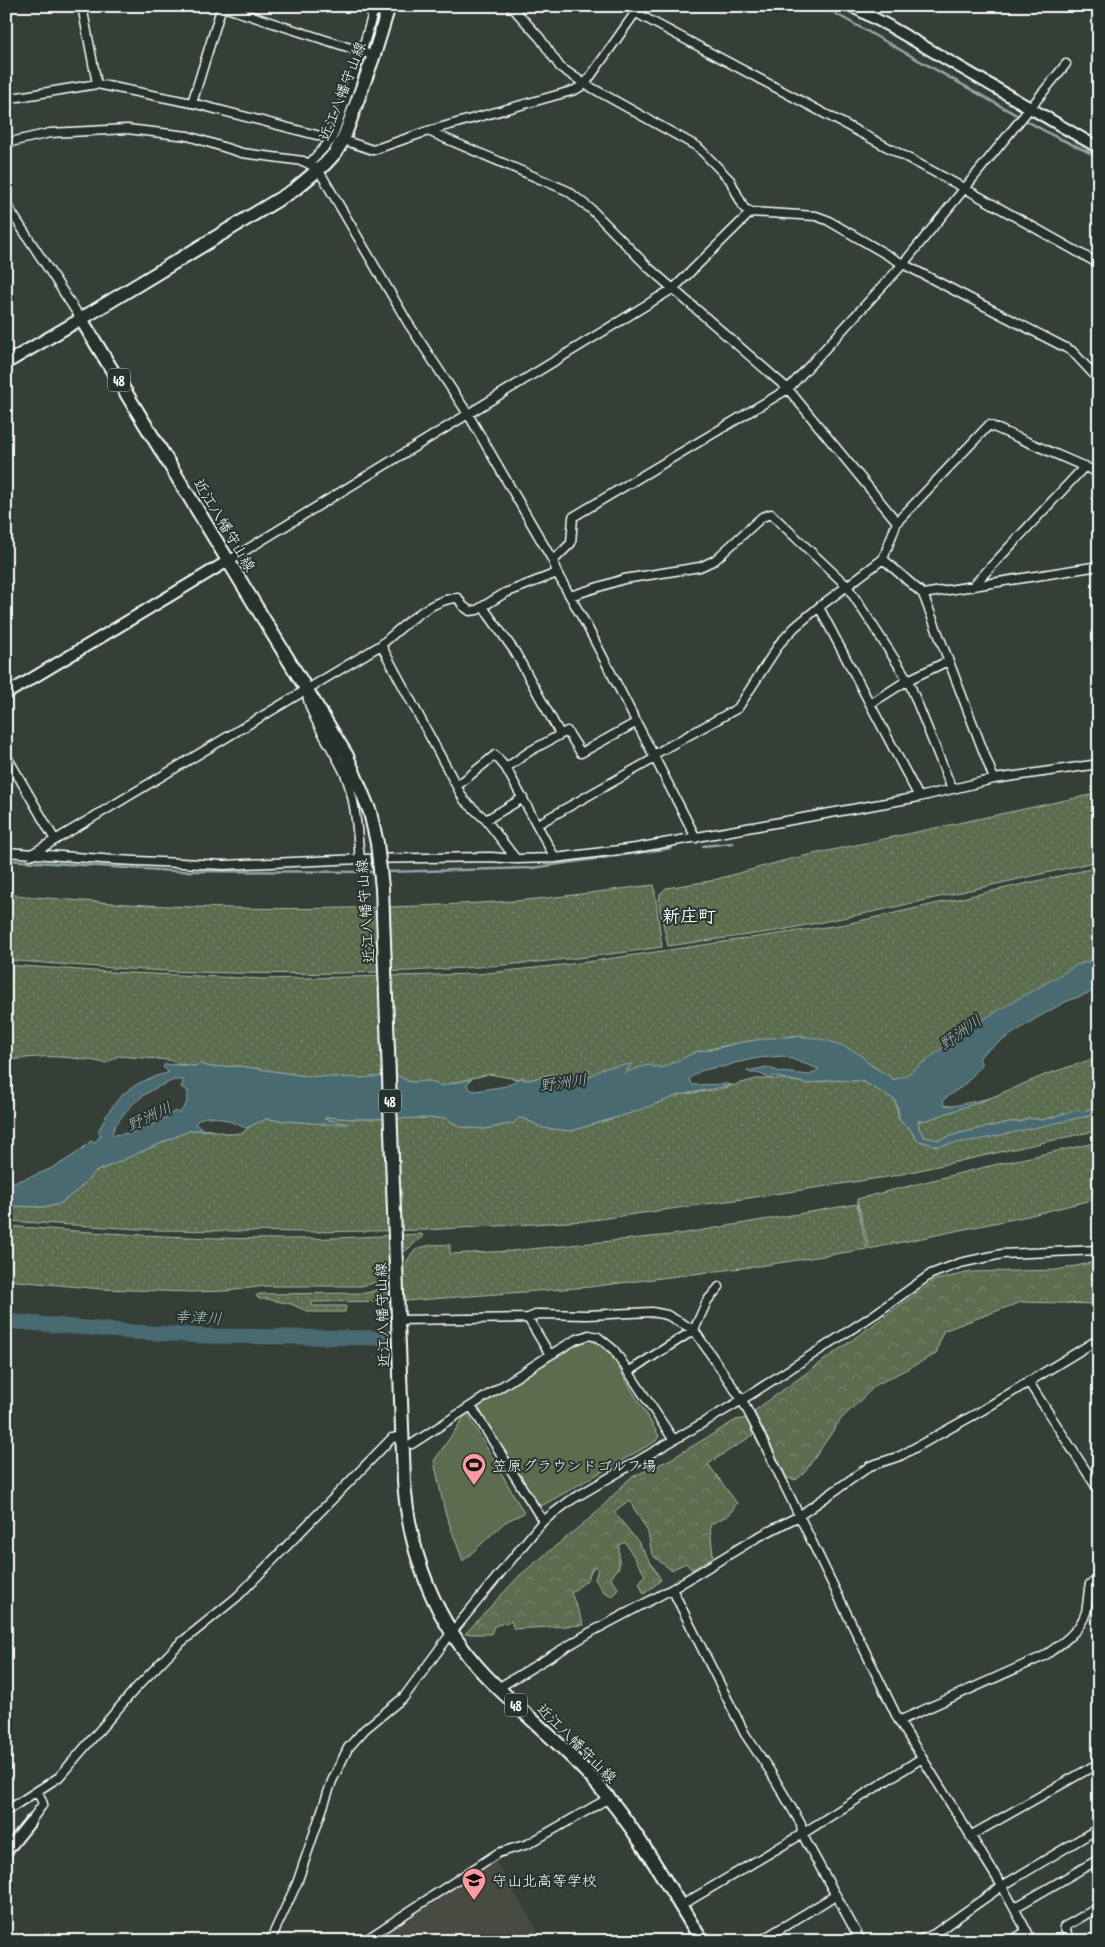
<svg xmlns="http://www.w3.org/2000/svg" width="1105" height="1947" font-family="'Patrick Hand','Klee One',sans-serif">
  <defs>
    <pattern id="grass-dots" width="8" height="8" patternUnits="userSpaceOnUse" patternTransform="scale(1.25)"><rect width="8" height="8" fill="#5c6d4f"/><path d="M2 2h.1M6 6h.1" fill="none" stroke="#748369" stroke-width="1.8" stroke-linecap="round"/></pattern>
    <pattern id="forest-crowns" width="20" height="18" patternUnits="userSpaceOnUse" patternTransform="scale(1.25)"><rect width="20" height="18" fill="#5c6d4f"/><path d="M2 6a3 3 0 1 1 6 0M12 15a3 3 0 1 1 6 0" fill="none" stroke="#748369"/></pattern>
  </defs>
  <rect width="100%" height="100%" fill="#353e37"/>
  <filter id="ink" filterUnits="userSpaceOnUse"><feTurbulence type="fractalNoise" baseFrequency=".02" numOctaves="2"/><feDisplacementMap in="SourceGraphic" scale="10" xChannelSelector="R" yChannelSelector="G"/><feConvolveMatrix kernelMatrix="1 2 1 2 8 2 1 2 1" color-interpolation-filters="sRGB"/></filter>
  <g filter="url(#ink)">
    <path fill="#464b43" d="M490,1860L496,1862L544,1941H368Z"/>
    <path fill="url(#grass-dots)" stroke="#aeb6a7" d="M1099,793V861L877,911L777,931L668,946L659,905L660,894L666,888L710,881L790,859Z
      M1099,867V958L1077,965L905,1076L893,1080L864,1060L861,1055L800,1035L743,1042L713,1048L704,1051H698L662,1068L638,1069L624,1073L623,1072L629,1068L593,1075L586,1079L583,1077L590,1070L563,1075H548L529,1080L522,1079L523,1077L517,1079L489,1074L441,1086L429,1081L410,1082L396,1075L362,1078L306,1076L239,1066L210,1067L200,1064L194,1066L178,1064L170,1060L118,1056L106,1063C68,1056 44,1054 6,1061V965L110,972L263,979L478,974L580,963L846,924Z
      M654,885L662,947C501,971 331,978 168,971C114,969 60,964 6,960V894C174,912 344,912 512,901C559,898 607,890 654,885Z
      M1099,1057V1105L1083,1112L1076,1110L1043,1120L1028,1118L1020,1122H1010L960,1133L939,1140L924,1138L919,1128L918,1121L927,1120L990,1098L1047,1074Z
      M756,1079H784L808,1084L828,1080L862,1081L895,1100L899,1120L909,1128L917,1140L936,1146L1092,1115L1099,1111V1130L893,1176L749,1198L586,1221L425,1230L311,1232L156,1230L6,1221V1206L47,1207L59,1204L78,1190L95,1172L191,1130H210L231,1134L242,1133L255,1123L266,1119L324,1124L342,1123L324,1119L327,1117L354,1119L445,1118L461,1127L484,1129L514,1123L518,1118L525,1119L543,1128L571,1131L634,1112L679,1095L720,1089Z
      M1099,1142V1198L1028,1216L869,1249L857,1199L989,1166Z
      M857,1204L867,1249L766,1265L589,1287L405,1301L312,1302V1306H346L345,1312H309L291,1304L267,1299H259L256,1296L259,1294L367,1293C385,1288 395,1278 406,1263C408,1260 410,1256 412,1253C422,1244 438,1244 450,1245V1254L511,1251L680,1234Z
      M6,1226C99,1233 193,1239 286,1239C331,1239 377,1236 422,1234V1237L403,1253L389,1275L379,1282L361,1286H265L227,1291L191,1292L101,1289L6,1280Z"/>
    <path fill="url(#forest-crowns)" stroke="#aeb6a7" d="M1099,1261V1304L1021,1302L943,1331L936,1354L876,1385L841,1419L805,1472L796,1480L787,1478L754,1411L935,1280L971,1272L1057,1270Z
      M747,1418L753,1435L708,1464L737,1503L730,1514L710,1525L713,1557L692,1570L686,1563L671,1570L652,1555L648,1532L629,1500L614,1512L639,1543L661,1580L644,1594L639,1583L645,1575L625,1542L619,1545V1567L611,1578L618,1588L613,1597L603,1591L595,1579L598,1569L594,1566L586,1581L571,1593L584,1625L514,1629L511,1621L494,1626L491,1634H465L520,1575L595,1514L630,1478L671,1459L736,1420Z"/>
    <path fill="#5c6d4f" stroke="#aeb6a7" d="M589,1340L601,1345L610,1353L659,1436L656,1441L538,1508L477,1410L478,1406L578,1341Z
      M467,1413L524,1513L505,1522L463,1561L445,1512L434,1461Z"/>
    <path fill="#496b70" stroke="#92a6a9" fill-rule="evenodd" d="M1099,958V989L1065,1002L1035,1019L983,1053L979,1059L982,1065L964,1085L944,1099L943,1105L953,1106L990,1098L927,1120L918,1121L919,1128L924,1137L939,1140L960,1133L1010,1122H1020L1028,1118L1043,1120L1076,1110L1083,1112L1099,1105V1111L1092,1115L988,1138L936,1146L917,1140L909,1128L899,1120V1112L895,1100L862,1081L828,1080L808,1084L773,1076L771,1079L758,1073H752L747,1071L767,1067L780,1072L810,1075L819,1069L783,1056L758,1058L735,1063L724,1067H717L700,1071L689,1079L693,1085L727,1084L732,1085L679,1095L634,1112L571,1131L543,1128L525,1119L519,1118L514,1123L484,1129L461,1127L445,1118L354,1119L327,1117L324,1119L348,1124H324L266,1119L246,1128C233,1123 205,1108 195,1124L205,1130H210H191L95,1172L78,1190L59,1204L47,1207L6,1206V1184C39,1176 66,1164 91,1141L94,1143L101,1135L98,1132C111,1105 122,1089 151,1078C157,1075 163,1075 169,1072L163,1067L165,1064L194,1066L200,1064L210,1067L239,1066L306,1076L362,1078L396,1075L410,1082L429,1081L441,1086L472,1079L467,1084L469,1089L475,1091L506,1086L524,1076L522,1079L529,1080L548,1075H563L590,1071L583,1077L586,1079L604,1068L632,1064L624,1073C634,1070 642,1065 653,1065L654,1068L658,1066L662,1068L698,1051C707,1052 732,1044 743,1042C788,1035 818,1031 859,1054C863,1056 864,1060 867,1062C874,1068 882,1072 890,1076L893,1080L905,1076L976,1024L1004,1007L1077,965ZM174,1080H184L181,1087L188,1091C188,1101 186,1106 179,1113L175,1111C156,1125 136,1134 112,1135C113,1127 118,1122 123,1115C138,1096 152,1089 174,1080Z"/>
    <g fill="none" stroke-linecap="round" stroke-linejoin="round">
      <path stroke="#92a6a9" stroke-width="2.5" d="M822,6L1052,135L1099,157
        M703,846L733,843
        M6,860L174,871L377,872
        M385,872L532,868L672,848"/>
      <path stroke="#496b70" stroke-width="15" d="M6,1321L133,1332L206,1336L388,1338"/>
      <defs>
        <path id="minor" d="M82,6L97,84
          M220,6L366,53
          M511,6L540,38L560,67L585,84L698,147L730,180L744,208L751,212L816,216L827,220L903,264L788,389L573,517L571,543L553,561
          M636,13L964,188L1099,264
          M1066,64L903,264L1072,351L1099,380
          M6,99L97,84L192,103L332,139
          M192,103L222,6
          M428,131L568,191L592,210L649,268L788,389L897,522
          M343,140L373,150L428,131L575,90L585,84L640,6
          M6,143L50,133L127,129L188,136L242,153L303,161L318,169L408,323L468,414L553,561L557,573L588,628L696,838
          M309,164L332,139L362,51L375,6
          M6,204L81,319
          M883,559L923,594L994,779
          M228,561L674,288L751,212
          M972,587L1085,466
          M923,594L1099,566
          M570,596L624,579L700,567L715,560L762,517L771,514L847,586L870,621L908,680L952,789
          M483,607L515,652L560,734
          M819,607L919,797
          M381,645L464,800L486,820L516,859
          M307,694C309,716 335,751 345,774C356,801 357,831 360,859
          M870,704L908,680L948,661
          M6,755L55,840
          M653,755L738,708L780,643L795,627L819,607L883,559L897,522L989,425L1099,473
          M506,768L530,751L567,731L581,753L637,722
          M457,786L495,755L506,768L555,858
          M486,820L523,798
          M538,824L655,758
          M6,852L116,860L224,865L360,859L491,857L516,859L555,858L636,848L919,797L994,779L1099,764
          M30,855L381,645C401,628 431,598 458,598L463,606L470,611L477,610L505,593L557,573
          M528,1318L550,1355
          M398,1320L528,1318L538,1314L587,1315L652,1312L667,1315L694,1330L698,1336L742,1400L760,1435L899,1721L1002,1886L1032,1941
          M628,1372L694,1330L707,1301L719,1287
          M1028,1381L1099,1491
          M471,1406L543,1521
          M412,1444L550,1355L575,1340L589,1335L598,1337L614,1350L673,1439
          M672,1589L745,1734L770,1771L801,1824L802,1834L861,1941
          M498,1688L591,1632L672,1589L756,1538L799,1516L870,1466L900,1456L981,1411L1099,1339
          M899,1721L1044,1656C1060,1645 1080,1632 1086,1612C1088,1603 1088,1593 1090,1584L1099,1580
          M6,1811L59,1777L136,1688L178,1645L237,1597L392,1438L402,1437
          M30,1822L43,1804L38,1792
          M1093,1831L1099,1841
          M970,1836L1099,1763
          M680,1906L802,1834L922,1758
          M1014,1908L1099,1859
          M270,1941L297,1883L332,1781L348,1748L365,1729L404,1697L452,1632L543,1521L571,1500L742,1400L875,1314L931,1274L960,1263L1002,1254L1099,1250
          M364,1941L498,1853L528,1844L609,1798
          M760,1941L836,1895
          M918,1941L934,1934L1002,1886L1099,1828
          M1011,1941L1027,1931
          M1071,1941L1064,1927L1099,1907"/>
        <path id="tertiary" d="M851,6L889,26L1099,148
          M6,694L228,561
          M6,1852L30,1822"/>
        <path id="secondary" d="M6,363L81,319"/>
        <path id="primary" d="M377,843L370,812L347,756L81,319L294,190L325,164L335,153L343,140L374,55L389,6
          M382,888L404,1481C409,1553 435,1623 486,1676C522,1713 563,1744 597,1784C638,1831 669,1888 702,1941"/>
      </defs>
      <use href="#minor" stroke="#fff" stroke-width="11"/>
      <use href="#tertiary" stroke="#fff" stroke-width="14"/>
      <use href="#secondary" stroke="#fff" stroke-width="15"/>
      <use href="#primary" stroke="#fff" stroke-width="16"/>
      <use href="#minor" stroke="#26332d" stroke-width="8"/>
      <use href="#tertiary" stroke="#26332d" stroke-width="10"/>
      <use href="#secondary" stroke="#26332d" stroke-width="11"/>
      <use href="#primary" stroke="#26332d" stroke-width="12"/>
      <defs>
        <path id="primary-bridge" d="M377,843L382,888"/>
      </defs>
      <use href="#primary-bridge" stroke="#fff" stroke-width="16" stroke-linecap="butt"/>
      <use href="#primary-bridge" stroke="#26332d" stroke-width="12"/>
    </g>
  </g>
  <defs>
    <symbol id="stadium-pin" viewBox="-11 -11 22 30"><path d="M0 17L-7.5 6A9.5 9.5 0 1 1 7.5 6Z" fill="#ff9aa2" stroke="#26332d"/><path d="M0-5a6.5 5 0 1 0 0 10a6.5 5 0 1 0 0-10ZM-3.5-1.8h7v3.6h-7Z" fill="#111"/></symbol>
    <symbol id="school-pin" viewBox="-11 -11 22 30"><path d="M0 17L-7.5 6A9.5 9.5 0 1 1 7.5 6Z" fill="#ff9aa2" stroke="#26332d"/><path d="M0-5L7-2L0 1L-7-2ZM-4 1L0 2.5L4 1V4Q0 6-4 4Z" fill="#111"/></symbol>
  </defs>
  <g fill-rule="evenodd">
    <use href="#stadium-pin" x="460" y="1451" width="28" height="38"/>
    <use href="#school-pin" x="460" y="1866" width="28" height="38"/>
  </g>
  <g text-anchor="middle" dominant-baseline="central" stroke-width="4" stroke-linejoin="round" paint-order="stroke">
    <g fill="#26332d" stroke="#bec2c0" stroke-width="1">
      <rect x="108" y="368.5" width="22" height="23" rx="4"/>
      <rect x="379" y="1089.5" width="22" height="23" rx="4"/>
      <rect x="505" y="1693.5" width="22" height="23" rx="4"/>
    </g>
    <g font-size="14" font-weight="bold" fill="#fff">
      <text x="119" y="380">48</text>
      <text x="390" y="1101">48</text>
      <text x="516" y="1705">48</text>
    </g>
    <g font-size="15" fill="#fff" stroke="#26332d">
      <text transform="translate(342 91) rotate(-69)">近江八幡守山線</text>
      <text transform="translate(225 525) rotate(59)">近江八幡守山線</text>
      <text transform="translate(365 911) rotate(-94)">近江八幡守山線</text>
      <text transform="translate(382 1315) rotate(-92)">近江八幡守山線</text>
      <text transform="translate(577 1743) rotate(45)">近江八幡守山線</text>
    </g>
    <g font-size="15" fill="#fff" stroke="#26332d" text-anchor="start">
      <text x="492" y="1465">笠原グラウンドゴルフ場</text>
      <text x="492" y="1880">守山北高等学校</text>
    </g>
    <g font-size="16" font-style="italic" fill="#adbcbf" stroke="#26332d">
      <text transform="translate(960 1032) rotate(-35)">野洲川</text>
      <text transform="translate(563 1082) rotate(-7)">野洲川</text>
      <text transform="translate(149 1116) rotate(-25)">野洲川</text>
      <text transform="translate(198 1317) rotate(3)">幸津川</text>
    </g>
    <g font-size="18" font-weight="bold" fill="#fff" stroke="#26332d">
      <text x="689" y="915">新庄町</text>
    </g>
  </g>
  <rect width="1105" height="1947" fill="none" stroke="#26332d" stroke-width="25"/>
  <rect x="12" y="12" width="1080" height="1922" fill="none" stroke="#fff" stroke-width="2" filter="url(#ink)"/>
</svg>
